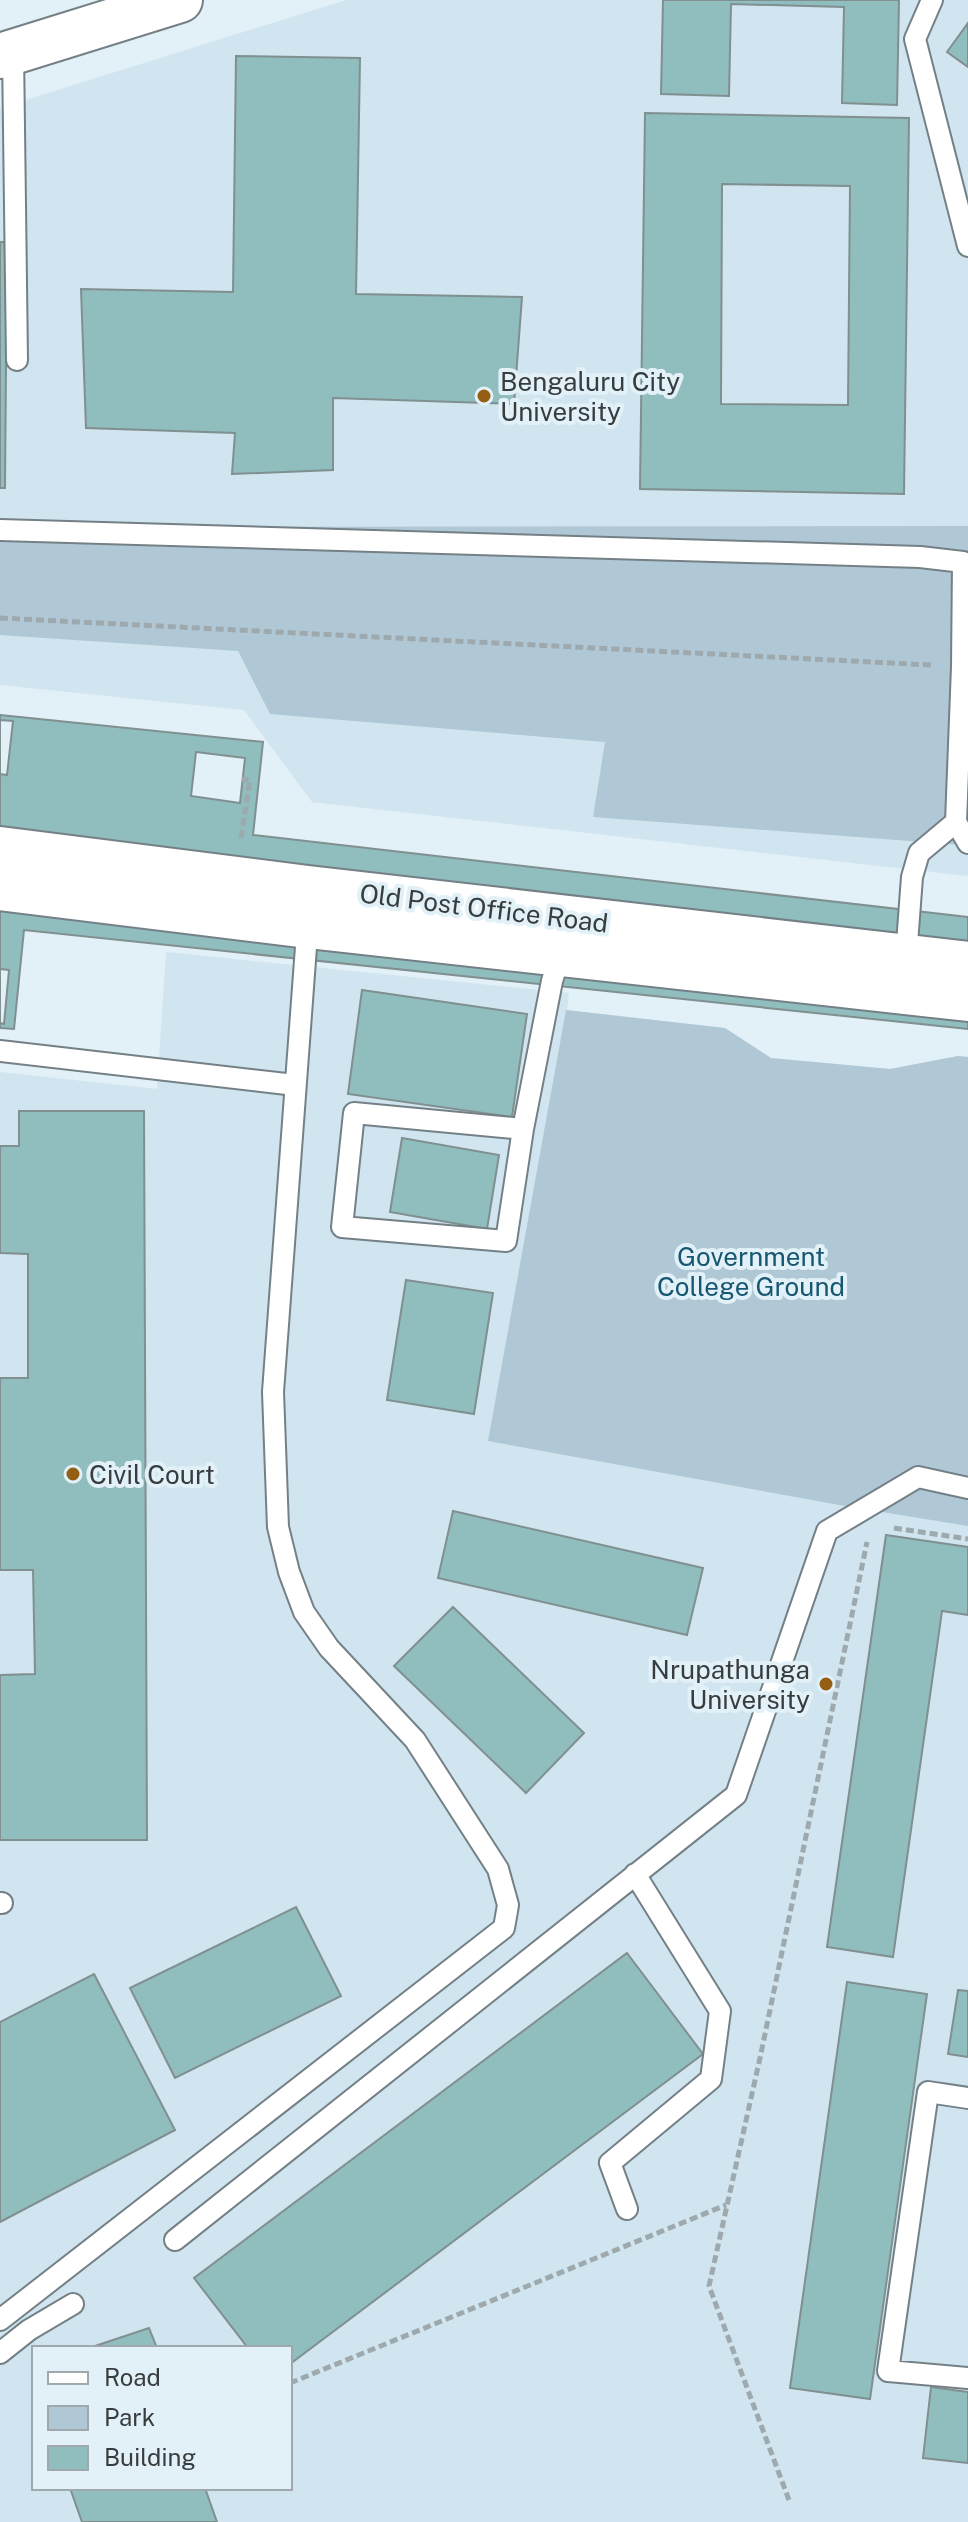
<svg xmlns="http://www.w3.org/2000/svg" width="968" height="2522" font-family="'Public Sans',sans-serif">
  <rect width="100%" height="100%" fill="#e2f0f7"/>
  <path fill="#d0e5f0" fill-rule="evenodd" d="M346,0H968V876L312,802L244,710L0,685V108Z
    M166,952L569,993L567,1010L725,1028L771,1058L890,1069L958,1056L968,1057V2522H0V1072L157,1089ZM34,2348H290V2488H34Z"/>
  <path fill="#b0c8d5" d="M968,526V705L962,845L593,817L605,742L270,714L238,651L0,635V527Z
    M566,1010L725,1028L771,1058L890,1069L958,1056L968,1057V1526L839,1505L488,1441Z"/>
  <path fill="#90bdbe" stroke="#808f8f" stroke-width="2" fill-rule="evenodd" d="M663,0H899L897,105L842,103L844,7L731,4L729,96L661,94Z
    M968,23V67L947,52Z
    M236,56L360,58L356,294L522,297L514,404L333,398V470L232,474L235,433L86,428L81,289L233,292Z
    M645,113L909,118L904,494L640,489ZM722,184L850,186L848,405L721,404Z
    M0,242H7L5,488H0Z
    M0,715L263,742L253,835L968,917V1029L24,930L14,1029L0,1028Z
    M0,720L13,721L7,775L0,774Z
    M196,752L245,758L240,803L191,796Z
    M0,969L9,970L4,1024L0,1023Z
    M362,990L527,1014L512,1117L348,1094Z
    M19,1111H144L147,1840H0V1675L35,1674L33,1570H0V1378H28V1254L0,1253V1146H19Z
    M402,1138L499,1155L487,1229L390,1212Z
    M406,1280L493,1293L474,1414L387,1400Z
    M453,1511L703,1568L687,1635L438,1578Z
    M886,1535L968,1547V1615L942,1611L893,1957L827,1947Z
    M453,1607L584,1733L526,1793L394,1666Z
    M296,1907L341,1996L175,2078L130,1988Z
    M627,1953L703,2054L290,2364V2348H248L194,2278Z
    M94,1974L175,2130L0,2222V2022Z
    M847,1982L927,1994L870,2399L790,2388Z
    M958,1990L968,1991V2057L948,2054Z
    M149,2328L157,2348H89Z
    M931,2387L968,2392V2463L923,2458Z
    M70,2488H205L217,2522H82Z"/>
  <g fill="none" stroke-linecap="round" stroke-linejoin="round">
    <defs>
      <path id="lane" d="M932,0L915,39L968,246
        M13,51L17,360
        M0,530L920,557L963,562L962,667L956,822
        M906,957L912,877L919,853L956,822L968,843
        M0,1051L295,1085
        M523,1129L354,1113L342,1227L506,1241L523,1129L552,981L561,952
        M0,1903H2
        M968,2098L928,2092L888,2371L968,2378
        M627,2209L610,2163L711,2079L720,2011L635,1874
        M175,2240L736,1795L827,1531L918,1477L968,1488
        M0,2320L504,1928L508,1905L498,1869L415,1740L329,1648L304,1612L289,1572L278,1527L273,1392L308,920
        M0,2353L29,2330L73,2304"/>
      <path id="secondary" d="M0,56L180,0
        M0,849L308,888L968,964
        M0,888L308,926L968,999"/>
    </defs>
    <use href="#lane" stroke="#748086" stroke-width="24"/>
    <use href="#secondary" stroke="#748086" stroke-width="48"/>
    <path stroke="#9ea9ae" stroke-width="5" stroke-dasharray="8 4" stroke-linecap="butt" d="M0,618L931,665
      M241,838L250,780L242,779
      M894,1528L968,1539
      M290,2383L726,2205
      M789,2500L709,2286L760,2058L867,1542"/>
    <use href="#lane" stroke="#fff" stroke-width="20"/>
    <use href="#secondary" stroke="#fff" stroke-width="44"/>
  </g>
  <g fill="#945e15" stroke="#e2f0f7" stroke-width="3">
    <circle cx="484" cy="396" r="8"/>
    <circle cx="73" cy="1474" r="8"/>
    <circle cx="826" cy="1684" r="8"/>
  </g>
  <g text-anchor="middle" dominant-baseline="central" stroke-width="8" stroke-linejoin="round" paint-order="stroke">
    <g font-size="26" fill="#373c3f" stroke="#e2f0f7" text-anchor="start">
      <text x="500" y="381">Bengaluru City<tspan x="500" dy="30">University</tspan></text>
      <text x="89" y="1474">Civil Court</text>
      <text x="810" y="1669" text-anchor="end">Nrupathunga<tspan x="810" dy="30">University</tspan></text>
    </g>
    <g font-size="26" fill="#373c3f" stroke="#e2f0f7">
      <text transform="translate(484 908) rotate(7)">Old Post Office Road</text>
    </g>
    <g font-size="26" fill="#165772" stroke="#e2f0f7">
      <text x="751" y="1256">Government<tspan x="751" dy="30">College Ground</tspan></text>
    </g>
  </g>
  <rect x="32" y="2346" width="260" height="144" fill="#e2f0f7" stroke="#9ea8ad" stroke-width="2"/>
  <rect x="48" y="2372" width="40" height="12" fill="#ffffff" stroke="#9ea8ad" stroke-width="2"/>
  <text x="104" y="2386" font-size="24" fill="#373c3f">Road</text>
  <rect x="48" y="2406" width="40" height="24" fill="#b0c8d5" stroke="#9ea8ad" stroke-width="2"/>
  <text x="104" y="2426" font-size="24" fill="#373c3f">Park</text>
  <rect x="48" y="2446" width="40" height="24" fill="#90bdbe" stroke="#9ea8ad" stroke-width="2"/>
  <text x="104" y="2466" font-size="24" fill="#373c3f">Building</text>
</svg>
